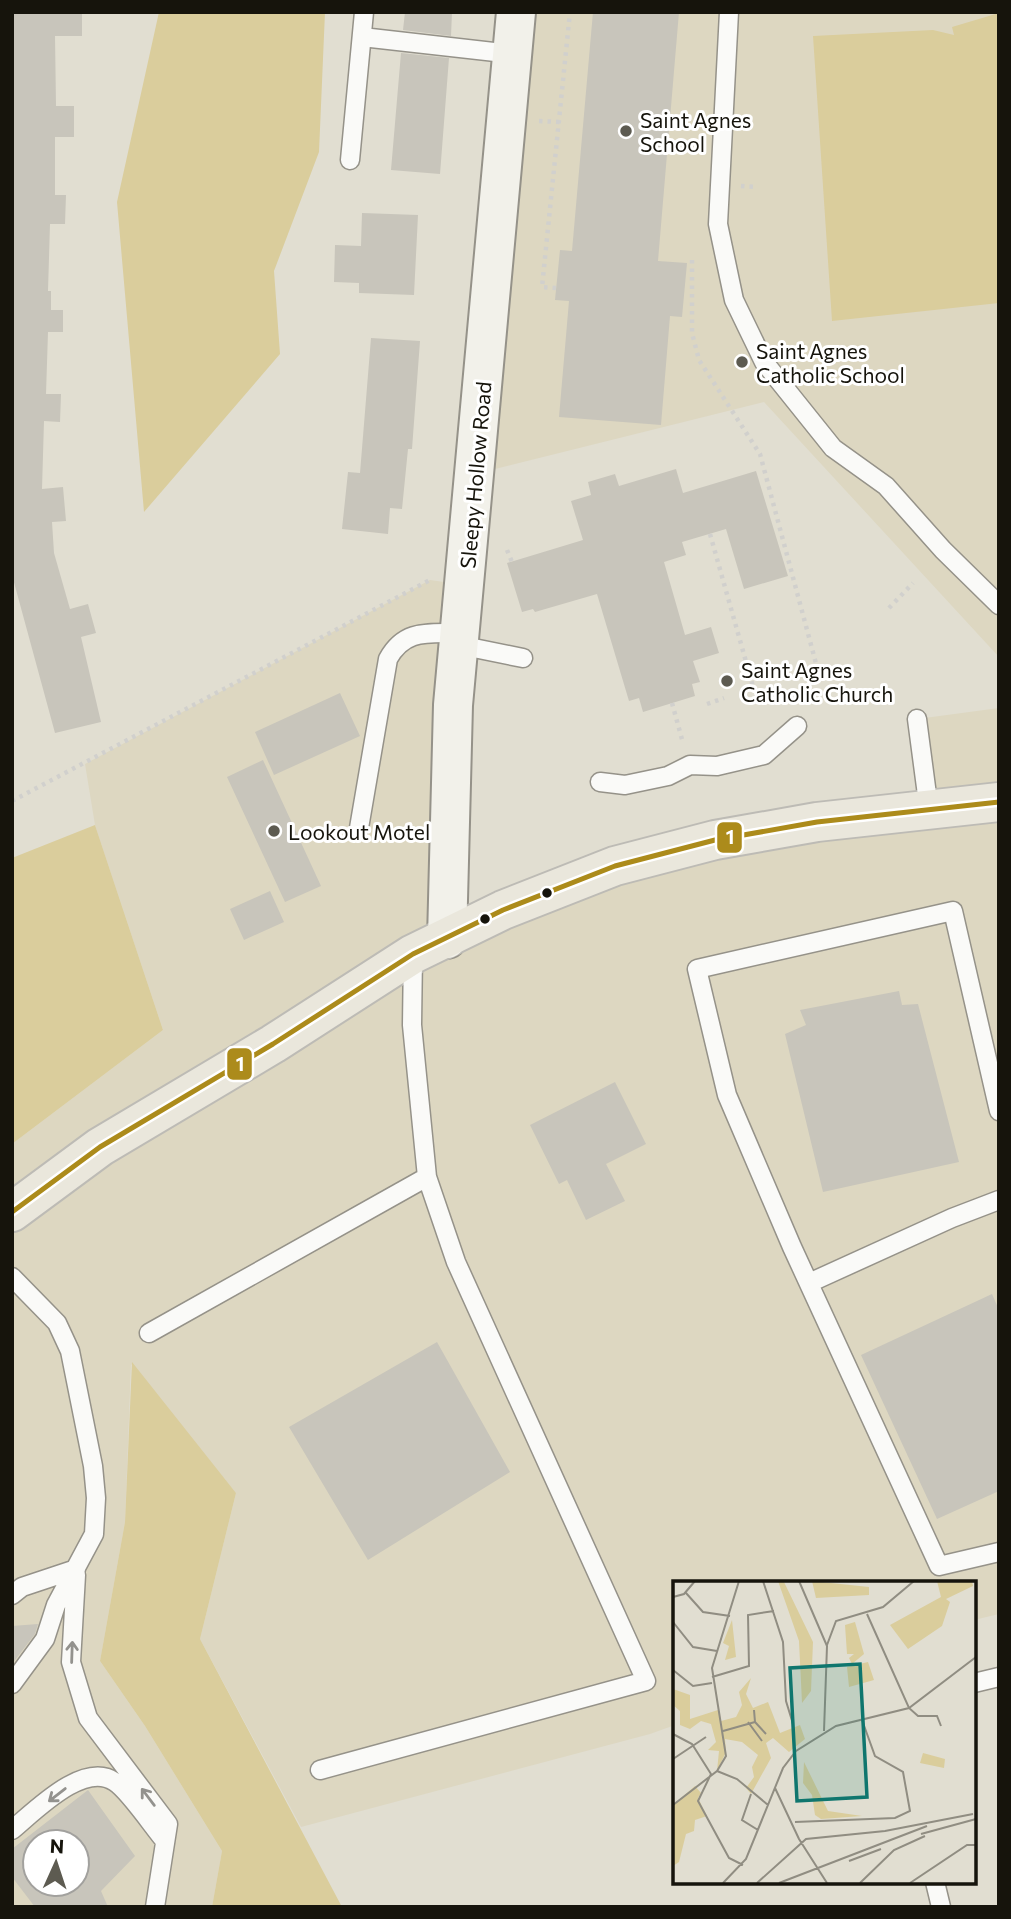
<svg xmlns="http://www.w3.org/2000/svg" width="1011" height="1919" font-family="Commissioner,sans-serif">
  <rect width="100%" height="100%" fill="#e1ded1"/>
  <path fill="#ddd7c1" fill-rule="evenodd" d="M516,12H999V657L764,402L475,474Z
    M430,580L465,585L447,938L604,870L929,810L917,719L999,708V1614L974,1620V1583H675V1725L650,1734L301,1827L200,1639L236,1493L131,1364L125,1522L100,1661L145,1726L222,1851L212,1907H12V1144L163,1030L95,825L85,764ZM35,1842H77V1884H35Z"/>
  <path fill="#dacd9c" d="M159,12H325L319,152L274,271L280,354L144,512L117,202Z
    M999,13V303L832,321L813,36L933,30L954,35L952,27Z
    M95,825L163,1030L12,1144V858Z
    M132,1362L236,1493L200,1639L342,1907H212L222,1851L145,1726L100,1661L125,1522Z"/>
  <path fill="#c8c5bb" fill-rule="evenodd" d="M12,12L82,14V36H55L56,106H74V137H55V195H66L65,224H50L48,291H51V310H63V332H48L46,394H61L60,422L44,421L42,489L63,487L66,521L52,522L54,553L70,609L88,604L96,633L81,637L101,722L55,733L12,575Z
    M405,12H452L451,36L403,30Z
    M593,12H679L658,261L687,263L682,317L670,316L661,425L559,417L569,301L555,300L560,250L572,251Z
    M401,53L449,58L440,174L391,170Z
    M362,213L418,215L414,295L359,293V283L334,282L335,245L361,246Z
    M371,338L420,341L412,449H408L402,509L390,508L388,534L342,529L348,472L360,473Z
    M676,469L683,493L756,471L788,576L744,589L726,529L682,542L686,555L664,562L685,635L711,627L719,653L693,661L700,682L692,684L695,696L643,712L639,698L629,701L597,594L535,612L533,609L522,612L507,563L583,540L571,501L591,495L588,482L615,474L619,486Z
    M340,693L360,736L274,775L255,732Z
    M263,760L321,886L285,902L227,777Z
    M270,891L284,922L244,940L230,909Z
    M899,991L902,1005L918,1004L959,1162L823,1192L785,1034L806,1025L800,1010Z
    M615,1082L646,1144L606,1164L625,1201L586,1220L567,1180L559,1184L530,1125Z
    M992,1294L999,1310V1491L937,1519L861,1355Z
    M437,1342L510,1472L368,1560L289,1427Z
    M38,1624L35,1634L12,1664V1626Z
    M88,1790L135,1856L101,1891L108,1907H35L12,1877V1849ZM35,1842H77V1884H35Z"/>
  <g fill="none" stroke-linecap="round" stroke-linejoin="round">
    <defs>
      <path id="service" d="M729,12L718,224L734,300L764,362L833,448L886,486L943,550L999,605
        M362,37L512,54
        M350,160L364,12
        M459,645L523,658
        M917,719L929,810
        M600,782L625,785L668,776L690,765L717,766L764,755L797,726
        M359,828L388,659C405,628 429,634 460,633
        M999,1111L953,911L697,969L727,1095L792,1247L939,1566L999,1552
        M12,1277L57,1323L70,1351L93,1466L96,1498L94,1534L56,1605L45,1639L12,1684
        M809,1283L952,1218L999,1200
        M149,1333L427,1177
        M76,1575L71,1662L88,1718L168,1824L155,1907
        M12,1595L22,1587L76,1569
        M974,1683L999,1677
        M320,1770L646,1681L456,1262L427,1177L412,1025L413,954
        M12,1830C35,1811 84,1760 115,1782C129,1791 153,1827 165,1841
        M935,1882L941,1907"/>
      <path id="secondary" d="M447,939L453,705L516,12"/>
      <path id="primary" d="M12,1212L100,1147L273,1044L413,954L503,910L615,866L715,840L817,822L999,802"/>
    </defs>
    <use href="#service" stroke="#959289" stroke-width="21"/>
    <use href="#secondary" stroke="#959289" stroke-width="42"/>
    <use href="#primary" stroke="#bdbbb5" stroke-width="42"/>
    <path stroke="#d1d0cd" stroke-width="4.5" stroke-dasharray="3.5 5" stroke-linecap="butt" d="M539,121L560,122
      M741,186L756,187
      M692,260V333L699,360L760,454L818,671
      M556,288L542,287L570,12
      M710,534L754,690
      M507,550L512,562
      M889,608L913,583
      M672,703L683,743
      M707,704L724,698
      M12,801L430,580"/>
    <use href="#service" stroke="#fafaf8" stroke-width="18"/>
    <use href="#secondary" stroke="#f2f1ea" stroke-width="38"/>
    <use href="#primary" stroke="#eae7dc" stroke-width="38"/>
    <defs>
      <path id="bus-1" d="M12,1212L100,1147L273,1044L413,954L503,910L615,866L715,840L817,822L999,802"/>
    </defs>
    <use href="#bus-1" stroke="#fff" stroke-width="10"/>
    <use href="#bus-1" stroke="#ac8b1b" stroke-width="5"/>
  </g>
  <defs><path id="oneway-shaft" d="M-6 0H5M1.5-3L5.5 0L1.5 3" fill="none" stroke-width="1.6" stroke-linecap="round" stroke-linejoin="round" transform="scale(1.75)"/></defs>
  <g stroke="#93928e">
    <use href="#oneway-shaft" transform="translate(72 1652) rotate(-88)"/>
    <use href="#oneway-shaft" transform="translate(57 1795) rotate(142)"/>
    <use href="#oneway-shaft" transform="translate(148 1797) rotate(-127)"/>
  </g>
  <g fill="#5d5b51" stroke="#fff" stroke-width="2.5">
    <circle cx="626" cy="131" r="7"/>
    <circle cx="742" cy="362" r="7"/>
    <circle cx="727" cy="681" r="7"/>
    <circle cx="274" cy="831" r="7"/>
  </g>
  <g fill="#16140c" stroke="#fff" stroke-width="2.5">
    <circle cx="547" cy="893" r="6"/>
    <circle cx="485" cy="919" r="6"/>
  </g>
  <g text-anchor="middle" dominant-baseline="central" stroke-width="6" stroke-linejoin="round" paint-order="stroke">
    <g font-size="21" fill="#16140c" stroke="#fff" text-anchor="start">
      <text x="640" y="119">Saint Agnes<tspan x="640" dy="24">School</tspan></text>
      <text x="756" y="350">Saint Agnes<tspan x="756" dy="24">Catholic School</tspan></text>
      <text x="741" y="669">Saint Agnes<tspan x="741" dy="24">Catholic Church</tspan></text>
      <text x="288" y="831">Lookout Motel</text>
    </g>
    <g font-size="21" fill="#16140c" stroke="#fff">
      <text transform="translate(475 475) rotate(-85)">Sleepy Hollow Road</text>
    </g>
  </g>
  <g transform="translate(673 1581)">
    <rect width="303" height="303" fill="#e1ded1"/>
    <path d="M105,0L111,1L140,61L138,110L129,122L126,60ZM139,0L196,6V14L143,17ZM264,0H299L300,5L273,18L277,21L269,45L235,68L217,44L268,16ZM59,39L63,76L52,79L56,65L50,62ZM182,41L191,73L179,83L176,77L181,73H174L172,44ZM195,81L201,99L176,106L174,86ZM78,97L73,113L80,127L95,121L107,152L127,144L132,158L116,171L100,157L93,162L98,177L78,213L73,207L81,196L79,186L85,174L69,161L52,158L53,171L44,190L46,170L35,169L43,161L38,143L28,140L17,148L7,144V130L0,124V108L17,114V138L45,129L48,140L63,136L69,124L66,111ZM250,172L272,178L271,187L247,182ZM131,181L155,230L189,235L148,238L142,234L139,214L130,202ZM22,205L28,212L25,217L34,235L22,239L21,250L13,253L6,281L0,285V224Z" fill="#dacd9c"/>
    <path fill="none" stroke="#908d82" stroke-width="2" d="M90,0L110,61L113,120L120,143M126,0L154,65L151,150M13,12L30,31L57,35M0,16L11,13L22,0M194,33L236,127L245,135H264L268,145M0,41L20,66L44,70M154,64L163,40L210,26L241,0M0,89L20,105L39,102M39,96L76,85L75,34L101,30M81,129L82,141L93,153M75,141L89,160M50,150L82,141M0,153L19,163L38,193L25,220L56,277L70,284M0,178L33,156M44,190L64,198L95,224M102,207L126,258L154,302M78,213L69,239L85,249M0,224L44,190L53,175L39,87L66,0M122,241L222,237L237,230L230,191L202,175L189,139M248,253L303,238M176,280L208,268M50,302L73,278L110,187L123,170L163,145L236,127L303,76M84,302L133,258L212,250L300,233M106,302L254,245M187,302L221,269L252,255M237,302L294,264H303"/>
    <path fill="#0f766e" fill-opacity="0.15" stroke="#0f766e" stroke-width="3.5" d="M187,83L194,216L124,220L117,87Z"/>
    <rect width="303" height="303" fill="none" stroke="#16140c" stroke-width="3.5"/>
  </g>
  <g stroke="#fff" stroke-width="2.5">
    <rect x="716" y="821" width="27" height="33" rx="7" fill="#ac8b1b"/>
    <rect x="226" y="1047" width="27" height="34" rx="7" fill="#ac8b1b"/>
  </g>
  <g font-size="19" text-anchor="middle" font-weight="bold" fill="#fff">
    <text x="730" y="844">1</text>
    <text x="240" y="1071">1</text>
  </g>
  <rect width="1011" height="1919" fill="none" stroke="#16140c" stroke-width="28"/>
  <g transform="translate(56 1863) rotate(3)"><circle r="33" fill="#ffffff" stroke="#a2a19e" stroke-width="2"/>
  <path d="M0-5L12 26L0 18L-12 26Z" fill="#5d5b51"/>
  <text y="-10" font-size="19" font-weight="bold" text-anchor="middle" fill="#16140c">N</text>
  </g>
</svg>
